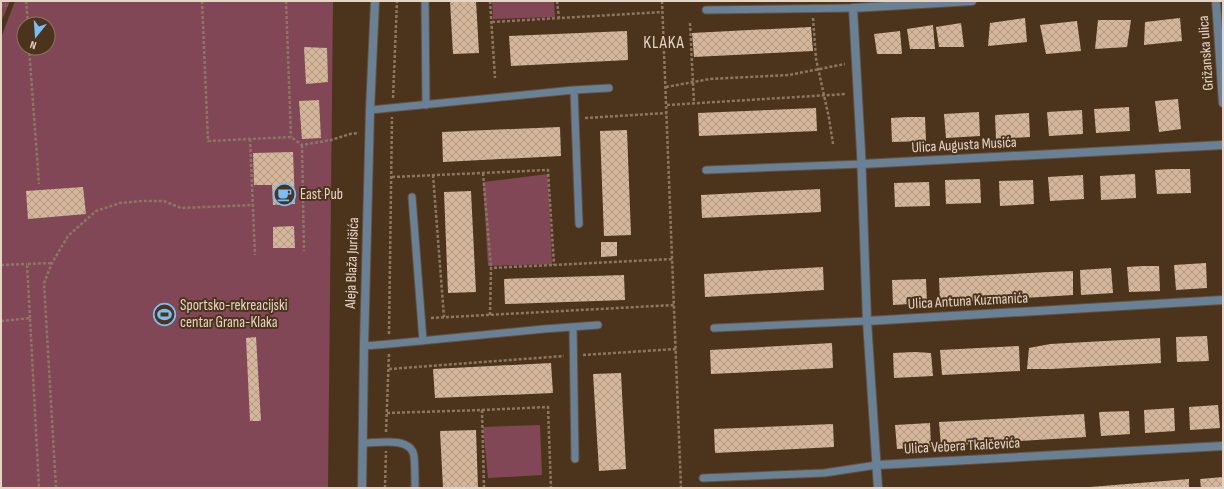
<svg xmlns="http://www.w3.org/2000/svg" width="1224" height="489" font-family="'Sofia Sans Condensed',sans-serif">
  <defs>
    <pattern id="grass-tufts" width="24" height="20" patternUnits="userSpaceOnUse"><rect width="24" height="20" fill="#814756"/><path d="M3 7l-1-3M5 7V3M7 7l1-3M15 17l-1-3M17 17v-4M19 17l1-3" fill="none" stroke="#93616d"/></pattern>
    <pattern id="building-cross-hatch" width="8" height="8" patternUnits="userSpaceOnUse"><rect width="8" height="8" fill="#d4b69a"/><path d="M0 0l8 8M0 8l8-8" fill="none" stroke="#b09882"/></pattern>
  </defs>
  <rect width="100%" height="100%" fill="#4c331b"/>
  <path fill="url(#grass-tufts)" d="M1,1H10L1,22Z"/>
  <path fill="#814756" fill-rule="evenodd" d="M15,1H333L328,488H1V38ZM24,24H48V48H24Z
    M492,1H554L555,17L493,19Z
    M548,174L552,264L488,266L483,182Z
    M540,425L542,475L488,478L483,427Z"/>
  <path fill="url(#building-cross-hatch)" d="M450,1H476L479,53L453,54Z
    M1025,18L1027,42L988,46L990,23Z
    M1180,18L1182,41L1144,45L1145,22Z
    M1098,20H1131L1127,47L1095,49Z
    M1077,21L1081,51L1046,54L1040,25Z
    M961,23L964,47H939L936,27Z
    M933,25L935,49H910L907,29Z
    M811,27L813,51L694,57L692,33Z
    M627,31L628,60L511,66L509,36Z
    M900,31L902,54H877L874,34Z
    M304,47L327,48L328,82L306,84Z
    M1178,99L1181,129L1159,132L1155,101Z
    M319,100L321,138L302,139L299,101Z
    M1129,107L1130,131L1096,133L1094,109Z
    M816,108L817,131L699,136L698,113Z
    M1082,110L1083,134L1049,136L1047,112Z
    M979,112L980,136L946,138L944,114Z
    M1029,113L1030,137L996,139L995,115Z
    M907,117H925L926,141L892,142L891,118Z
    M560,127L561,156L443,162L442,132Z
    M627,130L631,235L604,236L600,131Z
    M293,152L295,204L273,205L272,185H254L253,153Z
    M1171,169H1190L1191,193L1157,194L1155,170Z
    M1135,174L1136,198L1101,200L1100,176Z
    M1083,175L1084,199L1050,201L1048,177Z
    M980,179L981,203L946,204L945,180Z
    M1033,180L1034,204L1000,206L999,181Z
    M929,182L930,206L895,207L894,183Z
    M83,187L86,214L28,219L26,191Z
    M820,189L821,212L702,218L701,195Z
    M471,191L476,292L448,293L444,192Z
    M294,226L295,248H273V227Z
    M601,242H617V256L601,257Z
    M1206,263L1207,288L1176,290L1174,265Z
    M1143,266H1159L1160,291L1129,292L1127,267Z
    M823,267L824,290L705,297L704,274Z
    M1111,268L1113,293L1081,295L1080,270Z
    M1073,271V295L940,303L939,278L1049,272Z
    M624,275L625,300L505,304L504,279Z
    M926,279L927,303L893,305L892,280Z
    M1207,336L1209,361L1177,362L1176,337Z
    M256,337L261,421H250L246,338Z
    M1160,338L1161,363L1051,369H1027L1029,348L1050,344Z
    M832,343L833,368L711,374L710,350Z
    M1019,346L1020,371L942,375L940,350Z
    M915,352L931,353L933,376L894,378L893,353Z
    M551,363L553,393L435,398L433,369Z
    M621,373L626,469L599,471L593,374Z
    M1218,405L1220,428L1190,430L1189,407Z
    M1174,408L1175,431L1145,433L1144,410Z
    M1129,411L1130,434L1101,436L1099,412Z
    M1084,414L1086,437L941,446L939,422Z
    M930,423L931,447L897,449L895,425Z
    M833,424L834,447L715,453L714,429Z
    M476,430L478,488H443L440,431Z
    M1223,477V488H1201L1200,479Z
    M1189,479V488H1090V487Z"/>
  <g fill="none" stroke-linecap="round" stroke-linejoin="round">
    <defs>
      <path id="service" d="M425,1L426,105
        M706,10L853,8
        M574,90L579,224
        M370,110L574,90L609,88
        M706,170L862,164
        M412,197L423,341
        M573,327L575,459
        M714,328L867,321
        M364,346L389,344L544,329L598,325
        M363,443C378,443 411,436 414,456C415,466 415,478 415,488
        M703,478L824,473L877,465"/>
      <path id="minor" d="M862,164L1223,145
        M867,321L1223,300
        M877,465L1223,446
        M362,488L364,346L370,110L375,1
        M878,488L867,321L861,152L853,8L972,1"/>
      <path id="tertiary" d="M1216,1L1223,103"/>
    </defs>
    <use href="#service" stroke="#68503a" stroke-width="9"/>
    <use href="#minor" stroke="#68503a" stroke-width="10"/>
    <use href="#tertiary" stroke="#68503a" stroke-width="10"/>
    <path stroke="#8c7763" stroke-width="2.5" stroke-dasharray="3 2" stroke-linecap="butt" d="M26,1L28,24
      M202,1L208,141L291,137L302,145L331,140L350,134L359,133
      M286,1L291,137
      M490,1L495,78
      M557,1L559,18
      M662,1L681,488
      M813,18L816,59L829,118L833,144
      M492,22L663,12
      M690,23L694,103
      M29,48L39,184
      M666,87L710,79L789,75L845,64
      M393,98L397,1
      M667,105L846,94
      M585,118L667,113
      M250,139L255,255
      M302,145L304,251
      M483,173L491,268
      M433,175L444,317
      M392,177L548,170L554,265
      M1,265L27,264
      M490,315L491,268L673,259
      M30,318L27,264L52,263
      M431,318L674,305
      M1,321L30,318L39,488
      M389,334L392,117
      M583,355L676,349
      M389,369L564,356
      M482,410L548,407L551,488
      M387,413L482,410L484,488
      M386,432L389,353
      M56,488L44,283L52,263L68,236L96,211L120,203L143,201H164L181,208L253,205
      M385,488L386,451"/>
    <use href="#service" stroke="#688196" stroke-width="7"/>
    <use href="#minor" stroke="#688196" stroke-width="8"/>
    <use href="#tertiary" stroke="#688196" stroke-width="8"/>
  </g>
  <defs>
    <symbol id="cafe-ring" viewBox="-11 -11 22 22"><circle r="9.5" fill="#4c331b" stroke="#78bff7" stroke-width="1.5"/><path d="M-5.5-4.5H6V0H3Q3 3.5 0 3.5H-2.5Q-5.5 3.5-5.5 0ZM3-3.2v2h1.7v-2ZM-6 4.5H4V6H-6Z" fill="#78bff7"/></symbol>
    <symbol id="stadium-ring" viewBox="-11 -11 22 22"><circle r="9.5" fill="#4c331b" stroke="#78bff7" stroke-width="1.5"/><path d="M0-5a6.5 5 0 1 0 0 10a6.5 5 0 1 0 0-10ZM-3.5-1.8h7v3.6h-7Z" fill="#78bff7"/></symbol>
  </defs>
  <g fill-rule="evenodd">
    <use href="#cafe-ring" x="272" y="182" width="25" height="25"/>
    <use href="#stadium-ring" x="152" y="302" width="25" height="25"/>
  </g>
  <g text-anchor="middle" dominant-baseline="central" stroke-width="4" stroke-linejoin="round" paint-order="stroke">
    <g font-size="15" fill="#e5d5c7" stroke="#4c331b">
      <text transform="translate(1206 53) rotate(-94)">Grižanska ulica</text>
      <text transform="translate(964 145) rotate(-3)">Ulica Augusta Musića</text>
      <text transform="translate(352 263) rotate(-88)">Aleja Blaža Jurišića</text>
      <text transform="translate(968 301) rotate(-3)">Ulica Antuna Kuzmanića</text>
      <text transform="translate(962 446) rotate(-3)">Ulica Vebera Tkalčevića</text>
    </g>
    <g font-size="15" fill="#e5d5c7" stroke="#4c331b" text-anchor="start">
      <text x="300" y="194">East Pub</text>
      <text x="180" y="305">Sportsko-rekreacijski<tspan x="180" dy="17">centar Grana-Klaka</tspan></text>
    </g>
    <g font-size="17" letter-spacing="1" fill="#e5d5c7" stroke="#4c331b">
      <text x="664" y="43">KLAKA</text>
    </g>
  </g>
  <rect width="1224" height="489" fill="none" stroke="#e5d5c7" stroke-width="4"/>
  <g transform="translate(36 36) rotate(197)"><circle r="19" fill="#4c331b" stroke="#897460"/>
  <path d="M0-3L7 15L0 10L-7 15Z" fill="#78bff7"/>
  <text y="-6" font-size="11" font-weight="bold" text-anchor="middle" fill="#e5d5c7">N</text>
  </g>
</svg>
